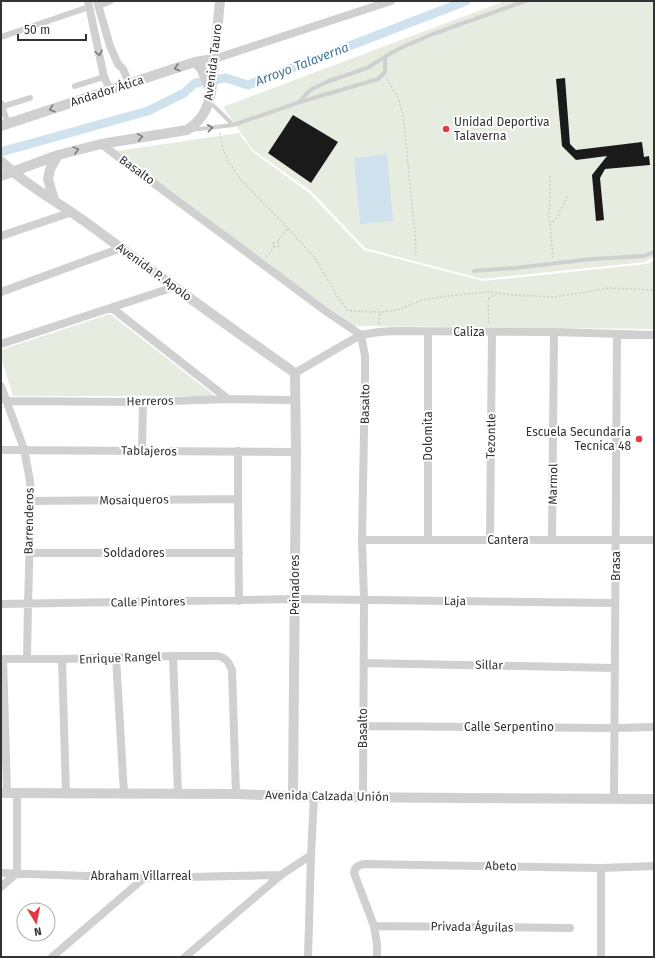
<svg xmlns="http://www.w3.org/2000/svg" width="655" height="958" font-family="'Fira Sans',sans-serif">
  <rect width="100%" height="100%" fill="#fff"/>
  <path fill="#e6ecdf" d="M505,1H654V257L645,262L482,279L365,248L311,191L253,150L223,107Z
    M239,133L253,152L309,193L364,250L483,281L647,264L654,260V329L354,326L234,239L117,151Z
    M110,314L215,396H13L1,357V350Z"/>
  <path fill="#cfe2ee" d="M387,154L393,221L360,224L354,158Z"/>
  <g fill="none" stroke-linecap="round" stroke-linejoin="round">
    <path stroke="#cfe2ee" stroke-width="9" d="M1,152L148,111L184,93L195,83L226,78L248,85L466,1"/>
  </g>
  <path fill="#1a1a1a" d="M565,78L570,144L576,150L642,142L644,157L649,156L650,165L605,169L600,178L604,220L596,221L592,175L607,156L576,160L562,146L556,79Z
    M293,115L338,142L311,183L268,153Z"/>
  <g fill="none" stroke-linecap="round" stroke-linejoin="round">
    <path stroke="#cdcdcd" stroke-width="1.5" stroke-dasharray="2 2" stroke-linecap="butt" d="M387,79L398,98L403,114L415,234L416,256
      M220,133L223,150L230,164L241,180L282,222L314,257L338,297L348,311L380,312L389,311L400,309L420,301L434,298L464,294L489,292L513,295L555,297L610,288L654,290
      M550,176V197L549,213L553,258
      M550,225L557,217L568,196
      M274,247L273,243L278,241
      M266,257L274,247H278L279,245L278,241L288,228
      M489,323L488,300L489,298L497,293
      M379,324L380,312"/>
    <path stroke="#d0d0d0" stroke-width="4" d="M209,102L216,108L233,125
      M300,102L306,94L312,89L329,81L367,68L385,57L391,53L407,45L433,34L525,1
      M191,130L233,125L300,102L378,79L385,72V57
      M474,271L515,268L592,259L644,256L654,252"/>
    <path stroke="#d0d0d0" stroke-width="6" d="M99,6L111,1
      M1,37L89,7
      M75,86L104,77
      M1,103L8,124
      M1,107L30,98"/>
    <path stroke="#d0d0d0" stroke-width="8" d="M88,1L104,77L110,89
      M97,1L110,46L118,64L123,69L129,83
      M214,59L391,1
      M101,144L327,312L361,335L365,356V377L362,540L364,600L363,797
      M1,236L72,212
      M1,292L121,248
      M112,308L228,399
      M1,344L174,287
      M295,373L343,345L361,335L379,332L394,331L554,332L654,335
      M1,386L24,449L30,481L31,501L28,604L27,659
      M6,401L143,402L228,399L295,400
      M1,450L296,452
      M142,451L143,402
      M238,451V499L239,601
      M31,501L238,499
      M362,540H654
      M428,540V332
      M490,540L492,332
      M552,540L554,332
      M29,553H239
      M1,604L295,599L615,603
      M173,656L178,794
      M116,657L124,794
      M1,659H62L173,656H218C228,659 228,662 232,670L236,794
      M3,659L7,793
      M62,659L66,793
      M364,663L615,668
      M363,726L615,728L654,727
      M614,798L617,334
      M601,868V957
      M1,873L144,878L281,875
      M1,887L17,873V793
      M374,926L570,928
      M52,957L144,878
      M185,957L281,875L311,855
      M308,957L311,855L314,797
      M377,957V944L374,926L354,873C355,867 357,866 363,864L601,868L654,866"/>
    <path stroke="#d0d0d0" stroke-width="10" d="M195,62L201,68L210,89
      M1,126L164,72L195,62L214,59
      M1,161C26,185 59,203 87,223C156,274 225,324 295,373L296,452L293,796
      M1,176L58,155L101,144L187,130C202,120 207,110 211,93L220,1
      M54,200L48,179L50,169L58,155
      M1,793L236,794L314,797L654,799"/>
  </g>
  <defs><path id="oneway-chevron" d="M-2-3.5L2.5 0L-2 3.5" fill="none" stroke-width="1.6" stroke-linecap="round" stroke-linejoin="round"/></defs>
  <g stroke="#7a7a7a">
    <use href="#oneway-chevron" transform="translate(99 53) rotate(78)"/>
    <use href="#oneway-chevron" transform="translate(177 68) rotate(163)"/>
    <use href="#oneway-chevron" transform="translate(52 109) rotate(161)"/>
    <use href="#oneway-chevron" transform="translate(210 128) rotate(-6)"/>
    <use href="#oneway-chevron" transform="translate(140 137) rotate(-9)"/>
    <use href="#oneway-chevron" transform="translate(76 150) rotate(-15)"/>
  </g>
  <g fill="#e63946" stroke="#fff" stroke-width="1.5">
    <circle cx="446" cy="129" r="4"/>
    <circle cx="639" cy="439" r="4"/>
  </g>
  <g text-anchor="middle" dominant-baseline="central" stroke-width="4" stroke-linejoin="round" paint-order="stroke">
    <g font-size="12" fill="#333" stroke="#fff">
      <text transform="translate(213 62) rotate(-83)">Avenida Tauro</text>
      <text transform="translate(107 91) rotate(-18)">Andador Ática</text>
      <text transform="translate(137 170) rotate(36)">Basalto</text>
      <text transform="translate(154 272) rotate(36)">Avenida P. Apolo</text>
      <text x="469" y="332">Caliza</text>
      <text transform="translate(150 401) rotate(-1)">Herreros</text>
      <text transform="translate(365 404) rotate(-89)">Basalto</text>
      <text transform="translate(428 436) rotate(-90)">Dolomita</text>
      <text transform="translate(491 436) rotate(-89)">Tezontle</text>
      <text transform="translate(149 451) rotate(1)">Tablajeros</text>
      <text transform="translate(553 484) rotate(-89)">Marmol</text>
      <text transform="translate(134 500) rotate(-1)">Mosaiqueros</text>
      <text transform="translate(29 521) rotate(-89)">Barrenderos</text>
      <text x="508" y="540">Cantera</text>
      <text x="134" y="553">Soldadores</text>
      <text transform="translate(616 566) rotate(-90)">Brasa</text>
      <text transform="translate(295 585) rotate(-90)">Peinadores</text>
      <text transform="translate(455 601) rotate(1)">Laja</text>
      <text transform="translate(148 602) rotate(-1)">Calle Pintores</text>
      <text transform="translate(120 658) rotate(-2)">Enrique Rangel</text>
      <text transform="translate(489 665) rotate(1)">Sillar</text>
      <text x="509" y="727">Calle Serpentino</text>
      <text transform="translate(363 728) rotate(-90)">Basalto</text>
      <text transform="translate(327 796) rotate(1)">Avenida Calzada Unión</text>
      <text transform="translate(501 866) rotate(1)">Abeto</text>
      <text x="141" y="876">Abraham Villarreal</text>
      <text transform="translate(472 927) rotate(1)">Privada Águilas</text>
    </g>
    <g font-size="12" fill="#333" stroke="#fff" text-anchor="start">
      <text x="454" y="122">Unidad Deportiva<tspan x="454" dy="14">Talaverna</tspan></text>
      <text x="631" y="432" text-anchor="end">Escuela Secundaria<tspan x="631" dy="14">Tecnica 48</tspan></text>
    </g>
    <g font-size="13" font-style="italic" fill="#3f7597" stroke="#fff">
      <text transform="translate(302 64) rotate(-21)">Arroyo Talaverna</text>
    </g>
  </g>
  <rect width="655" height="958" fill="none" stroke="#333333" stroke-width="4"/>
  <g transform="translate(36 922) rotate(170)"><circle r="19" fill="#ffffff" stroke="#adadad"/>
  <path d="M0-3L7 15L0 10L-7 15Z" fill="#e63946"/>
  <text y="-6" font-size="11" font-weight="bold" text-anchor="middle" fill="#333333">N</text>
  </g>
  <path d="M18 34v6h68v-6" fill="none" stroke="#333333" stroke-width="2"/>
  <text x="24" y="34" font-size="12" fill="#333333" stroke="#ffffff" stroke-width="3" paint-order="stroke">50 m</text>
</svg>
